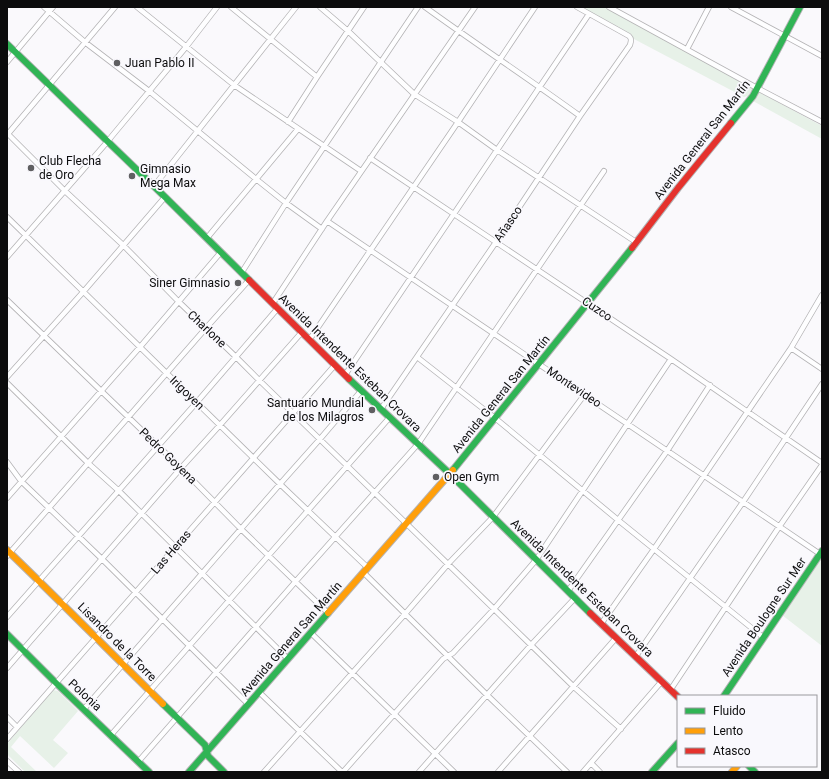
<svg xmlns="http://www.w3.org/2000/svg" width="829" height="779" font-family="Roboto,sans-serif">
  <rect width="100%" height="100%" fill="#faf9fc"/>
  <path fill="#e7f1e8" d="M581,7H604L642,26L754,88L751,95L744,97L634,39L631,34Z
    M759,92L822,126V139L753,101Z
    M822,556V646L782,615Z
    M53,690L58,691L78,711L53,740L68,753L54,768L20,736L11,747L37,772H25L7,754V744Z"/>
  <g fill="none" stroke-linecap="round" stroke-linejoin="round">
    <defs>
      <path id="street" d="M44,7L86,43L149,91L256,179L286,203L322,229
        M137,7L234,85L361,171
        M231,7L317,77
        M320,7L348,31L414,94L458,122L497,150L636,242
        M425,7C476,44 529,79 580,116
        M609,7L757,88L822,122
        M731,7L822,56
        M687,49L709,7
        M7,62L53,7
        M288,122L317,77L364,7
        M7,133L65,191L123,245L179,302L236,357L259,380L531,645L574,687L621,729
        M7,135L115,7
        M370,158L671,359L822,463
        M154,186L296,7
        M7,217L280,484L368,568
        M327,221L820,554
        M207,238L298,129
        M7,257L108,141L112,136L186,47L217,7
        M242,272L286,203L418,7
        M7,300L181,468L241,529L328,613
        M273,303L327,221L475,7
        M308,339L312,336L458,122L535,7
        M791,348L822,369
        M417,357L495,418L618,520L764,638
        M345,375L589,14
        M7,377L84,291L165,197
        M7,383L88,463L119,491L288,659
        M381,409L496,242L580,116L630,45C631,41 632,39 629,36L577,7
        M7,462L21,481L102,559L248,704
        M7,498L140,347L221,252
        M7,556L206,328L249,280
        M364,573L487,695L567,772
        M568,591L667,451L710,385
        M7,617L197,402L278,308
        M601,624L654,549L748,411L791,348L822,295
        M311,633L454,772
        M636,656L743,502L822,384
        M7,668L181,468L220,425L302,332
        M671,689L779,527L822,465
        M259,692L342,772
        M84,709L280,484L320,439L361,391
        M7,717L17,727
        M111,735L390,417
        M7,739L335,365
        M7,761L19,772
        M138,762L296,581L418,444L604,171
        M591,763L600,772
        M264,772L405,614L448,564L493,517L585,394
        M343,772L443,659L453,653L494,609L536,560L671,359
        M419,772L531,645L575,598
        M498,772L616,638
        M583,772L662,681"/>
      <path id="fast" d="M7,44L165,197L249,280
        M731,123L753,96L800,7
        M349,379L450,474L590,613
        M453,470L632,248
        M7,634L56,683L149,772
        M724,696L822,551
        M163,704L205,745L208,756L224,772
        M749,766L755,772
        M189,772L328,613
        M652,772L678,743"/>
      <path id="slow" d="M7,550C60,601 111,653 163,704
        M328,613L453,470
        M732,772L737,766"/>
      <path id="jam" d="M632,248L678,188L731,123
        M249,280L349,379
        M590,613L678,697"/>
    </defs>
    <use href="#street" stroke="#b4b3b5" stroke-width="6"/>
    <use href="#fast" stroke="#b4b3b5" stroke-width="8"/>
    <use href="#slow" stroke="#b4b3b5" stroke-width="8"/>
    <use href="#jam" stroke="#b4b3b5" stroke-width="8"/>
    <use href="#street" stroke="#fefeff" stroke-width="4.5"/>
    <use href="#fast" stroke="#30b455" stroke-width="6"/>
    <use href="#slow" stroke="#ff9f0a" stroke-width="6"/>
    <use href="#jam" stroke="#e5322d" stroke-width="6"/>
  </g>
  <g fill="#5f5f61" stroke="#f9f8fd" stroke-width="1.5">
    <circle cx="117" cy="63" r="4"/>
    <circle cx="31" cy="168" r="4"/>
    <circle cx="132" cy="176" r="4"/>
    <circle cx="238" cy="283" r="4"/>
    <circle cx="372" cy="410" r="4"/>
    <circle cx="436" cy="477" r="4"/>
  </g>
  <g text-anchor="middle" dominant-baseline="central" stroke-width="3.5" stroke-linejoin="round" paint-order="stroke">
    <g font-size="12" fill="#0c0c0d" stroke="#f9f8fd" text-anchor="start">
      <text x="125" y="63">Juan Pablo II</text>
      <text x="39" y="161">Club Flecha<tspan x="39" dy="14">de Oro</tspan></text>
      <text x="140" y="169">Gimnasio<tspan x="140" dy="14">Mega Max</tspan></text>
      <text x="230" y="283" text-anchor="end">Siner Gimnasio</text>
      <text x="364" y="403" text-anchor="end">Santuario Mundial<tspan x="364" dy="14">de los Milagros</tspan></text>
      <text x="444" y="477">Open Gym</text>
    </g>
    <g font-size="12" fill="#0c0c0d" stroke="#f9f8fd">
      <text transform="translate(702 140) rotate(-52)">Avenida General San Martín</text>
      <text transform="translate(508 224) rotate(-56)">Añasco</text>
      <text transform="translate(597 309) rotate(34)">Cuzco</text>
      <text transform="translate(207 329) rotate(43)">Charlone</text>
      <text transform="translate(350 363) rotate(44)">Avenida Intendente Esteban Crovara</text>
      <text transform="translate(574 387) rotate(34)">Montevideo</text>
      <text transform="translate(187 393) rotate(44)">Irigoyen</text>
      <text transform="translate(501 394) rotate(-51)">Avenida General San Martín</text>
      <text transform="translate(168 456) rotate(44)">Pedro Goyena</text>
      <text transform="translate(171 552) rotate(-49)">Las Heras</text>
      <text transform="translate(582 588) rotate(44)">Avenida Intendente Esteban Crovara</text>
      <text transform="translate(764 617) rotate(-56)">Avenida Boulogne Sur Mer</text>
      <text transform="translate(291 639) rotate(-49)">Avenida General San Martín</text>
      <text transform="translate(117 642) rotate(45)">Lisandro de la Torre</text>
      <text transform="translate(85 695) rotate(43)">Polonia</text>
    </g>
  </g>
  <rect width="829" height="779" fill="none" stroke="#0c0c0d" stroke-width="16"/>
  <rect x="677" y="695" width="140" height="72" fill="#f9f8fd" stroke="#9a9a9d"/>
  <rect x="685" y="708" width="20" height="6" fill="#30b455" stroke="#9a9a9d"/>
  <text x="713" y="715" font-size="12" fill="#0c0c0d">Fluido</text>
  <rect x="685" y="728" width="20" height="6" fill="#ff9f0a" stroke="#9a9a9d"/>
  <text x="713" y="735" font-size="12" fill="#0c0c0d">Lento</text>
  <rect x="685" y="748" width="20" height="6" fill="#e5322d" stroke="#9a9a9d"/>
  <text x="713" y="755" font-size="12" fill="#0c0c0d">Atasco</text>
</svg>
